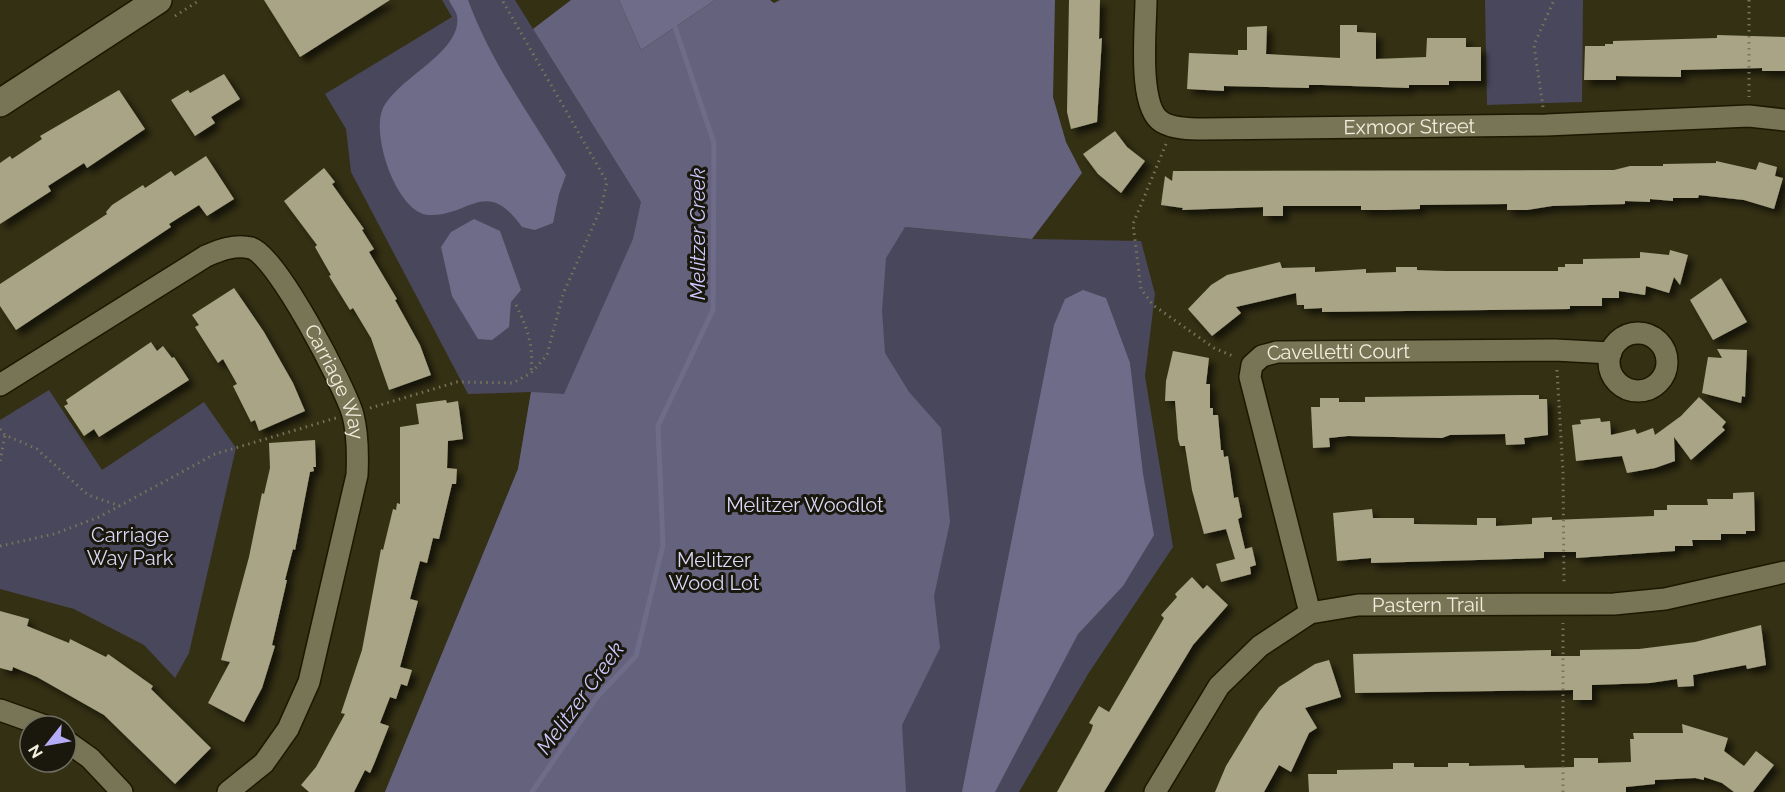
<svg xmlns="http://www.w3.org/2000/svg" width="1785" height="792" font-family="Raleway,sans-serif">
  <defs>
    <filter id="shadow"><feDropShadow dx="5.5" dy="5.5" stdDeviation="3" flood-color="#0009"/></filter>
  </defs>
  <rect width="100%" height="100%" fill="#343014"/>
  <path fill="#49475b" d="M442,0H515L641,202L1032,239L1141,241L1155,294L1145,376L1173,547L1088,674L1019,792H385L518,469L531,392L468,394L351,172L346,129L325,94L452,17Z
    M1485,0H1583L1582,102L1487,105Z
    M49,390L102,470L204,402L236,448L189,653L175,678L144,645L74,609L0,589V420Z"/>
  <path fill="#65627e" d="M571,0H619L641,50L715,0H770L774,3L780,0H1055L1053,97L1066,142L1082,173L1032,239L905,227L886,258L882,311L885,353L909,392L941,428L950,522L934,596L940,648L902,725L906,792H385L518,469L531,392L564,394L633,239L641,202L533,29Z"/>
  <path fill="#6f6c89" d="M449,0H468C491,63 532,118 566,175L559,194L553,223L535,230L522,227C486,176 469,217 429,215C397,213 372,137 382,111C394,79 463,53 457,16C456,11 451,5 449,0Z
    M619,0H715L641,50Z
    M474,219L500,231L521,290L511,302L509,327L492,340L478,339L452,296L441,247L451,232Z
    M1083,290L1106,298L1130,363L1143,474L1154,535L1123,586L1078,634L995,792H962L1054,325L1065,299Z"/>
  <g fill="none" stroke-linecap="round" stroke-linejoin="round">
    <path stroke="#6f6c89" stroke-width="5" d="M532,792L597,697L636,656L663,545L658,426L713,310L714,143L675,27"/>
  </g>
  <path fill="#a8a485" filter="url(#shadow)" d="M264,0H390L300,57Z
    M1069,0H1100L1099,39L1102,38L1097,122L1071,129L1067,112Z
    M1340,25H1357V32L1376,33V59L1426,57L1427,38H1466V47H1481V81H1449V85H1409V88L1323,85H1309V88L1224,86V91L1187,89L1189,53L1238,55V50H1247V27L1267,26L1266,54L1340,58Z
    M1717,35L1785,37V71H1762V68L1681,70V77L1616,76V80H1584L1585,46H1605V44H1613V41L1717,38Z
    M224,74L240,99L211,117L215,123L195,136L171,100L188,90L190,93Z
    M119,90L145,129L87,168L84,163L48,186L51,191L0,224V163L10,156L12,159L42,139L40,136Z
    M1115,131L1127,147L1145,161L1121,193L1098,174L1083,154Z
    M206,156L234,199L207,216L199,205L169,224L171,227L16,330L0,306V284L107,214L106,212L112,205L143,185L145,188L171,171L175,176Z
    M1716,161L1756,170L1759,162L1777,167L1775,176L1783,178L1774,209L1744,200L1699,195L1698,198H1673V201L1650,199V202L1625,201V204L1552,206L1527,210H1507V204L1420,205V209L1386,210H1361V206H1283V216H1263V207L1182,210L1183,208L1161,205L1165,176L1172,181L1173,171L1614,170L1630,166H1663V164L1716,163Z
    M324,168L335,182L332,184L364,229L362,230L374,249L369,252L397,299L395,300L420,345L431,375L389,390L371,338L353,308L350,310L329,276L331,275L315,247L317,245L284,201Z
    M1670,250L1688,255L1680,285L1674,277L1669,293L1646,286L1645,295L1619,291V298H1602V306H1570V309L1322,312V308L1304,309V305H1297L1296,293L1236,307L1241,313L1212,336L1188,309L1211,285L1227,275L1280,262L1282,268L1315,267V272L1366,269V273L1396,272V267H1417V270L1445,271H1558V267H1565V264H1583V259L1640,258V252L1669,255Z
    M1721,278L1747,322L1713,340L1690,300Z
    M234,288L264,332L293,383L305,411L259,431L255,420L251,422L233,386L237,384L223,359L218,363L195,327L199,325L192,315Z
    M151,342L157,351L163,346L172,358L174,357L189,380L99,437L94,429L84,436L64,406L68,404L66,400Z
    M1717,349L1747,350L1745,397L1742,396L1741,403L1702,393L1708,357L1722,358Z
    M1173,351L1209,358L1206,384H1210V408H1213V415H1218L1221,450H1223L1224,457L1228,456L1234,498L1238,497L1242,517L1238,519L1245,549L1252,547L1256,565L1250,567L1251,574L1221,582L1216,564L1235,559L1226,529L1204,534L1192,490L1185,446H1180L1178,439L1175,401H1165L1166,381Z
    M1522,395H1539V399H1547L1548,435L1524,438L1525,444L1506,445L1505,434L1450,435L1442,438L1348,436L1329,438L1330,447L1313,448L1311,407H1320V398H1339V402H1365V397Z
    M1699,397L1726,422L1722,427L1725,430L1691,460L1674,437L1675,461L1655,468L1627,473L1622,456L1576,461L1572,425L1581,424L1580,420L1600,418L1601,422L1610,421L1611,435L1635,429L1637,434L1653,428L1655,435L1681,416Z
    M446,400L447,403L458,401L463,439L448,441L447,468L457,469L456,484H452L439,539L433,538L427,563L420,561L410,599L418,601L400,667L412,670L407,686L401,684L396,699L390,697L380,723L389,726L374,764L370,773L365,770L354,792H309L301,785L316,767L345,714L341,713L362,650L381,549L383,550L393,509L396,510L397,503L400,504V427L419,424L416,404Z
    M315,440L316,467H313L314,471L310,472L295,550L293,549L285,580H287L272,645L275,646L262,688L244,722L208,703L230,662L221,660L249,557L262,493L264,494L270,468L269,443Z
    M1754,492L1755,531H1746V534H1721V540H1692L1693,546H1675V551L1576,558V552H1544V558L1371,563V558L1337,561L1333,513L1372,509L1373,518H1414V524L1477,525V518H1496V526L1532,524V518L1552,517V520L1654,516V510H1667V505H1708L1707,499H1733V493Z
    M1192,577L1203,589L1207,585L1228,605L1193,645L1104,792H1057L1091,731L1093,725L1089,723L1099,706L1109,712L1164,618L1161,615L1177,597L1175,594Z
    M0,611L29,619L27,626L69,643L70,639L106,657L108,654L153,686L151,689L211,748L175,784L104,715L37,677L13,667L12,671L0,668Z
    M1761,625L1766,665L1747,669L1746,665L1693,675L1694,686L1678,687L1677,679L1650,683L1592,685V700H1573V690L1355,693L1353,654L1551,650V656H1580V650L1639,649L1695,642Z
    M1329,660L1341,697L1305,708L1317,728L1309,733L1291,772L1279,765L1264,792H1215L1226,766L1259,712L1279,687L1315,664Z
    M1682,724L1728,738L1724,751L1744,766L1756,751L1774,765L1753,792H1734L1722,783L1704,777V780L1695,778L1655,780V784L1626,787V792H1309L1308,774H1337V770L1393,769V763H1414V767H1448V763H1469V766L1524,765L1525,768L1574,767V758H1598V763L1631,762L1630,739H1634L1633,733H1683Z"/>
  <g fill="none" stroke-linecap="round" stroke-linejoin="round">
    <defs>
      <g id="minor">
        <path id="s1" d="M1146,0C1146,28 1137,107 1162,122C1173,129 1191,129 1204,129L1546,125L1749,116L1785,120"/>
        <circle cx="1638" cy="362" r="29"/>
        <path id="s2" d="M0,385L206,256C220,250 235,244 251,248C276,254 345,387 353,415C358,435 358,454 357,475L309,682L288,729L264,763L228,792"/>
        <path id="s3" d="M1310,613L1250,377L1252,365L1262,356L1277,352L1555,350L1611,353"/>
        <path d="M0,710L45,726"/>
        <path d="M66,741L90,758L122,792"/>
        <path id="s4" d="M1155,792L1219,686L1260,646L1310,613L1358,605L1614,604L1665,599L1785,572"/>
      </g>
      <path id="tertiary" d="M0,103L158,0"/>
    </defs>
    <use href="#minor" stroke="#1c1800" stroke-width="24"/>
    <use href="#tertiary" stroke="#1c1800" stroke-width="30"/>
    <path stroke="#77745b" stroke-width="3" stroke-dasharray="1.5 4.5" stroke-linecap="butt" d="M1749,0V97
      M175,16L200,0
      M1543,107L1534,45L1554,0
      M1166,144L1133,224L1141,289L1153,305L1214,348L1235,357
      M516,305C527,327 534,347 531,371
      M1557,370L1563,472L1564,585
      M370,408L457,382L513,383L531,373L547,355L563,294L601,208L607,182L502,0
      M0,429L5,435L37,449L88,495L120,506
      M0,461L5,435
      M0,546L54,534L99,517L215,454L336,418
      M1563,792V623"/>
    <use href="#minor" stroke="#787456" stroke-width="21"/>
    <use href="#tertiary" stroke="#787456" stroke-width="27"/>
  </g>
  <g text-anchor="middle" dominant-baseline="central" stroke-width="6" stroke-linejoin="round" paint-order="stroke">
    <g font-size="20" fill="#f0eedd" stroke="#1a180c">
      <text stroke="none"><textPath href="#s1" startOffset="375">Exmoor Street</textPath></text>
      <text stroke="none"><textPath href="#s3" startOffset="346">Cavelletti Court</textPath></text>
      <text stroke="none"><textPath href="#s2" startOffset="450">Carriage Way</textPath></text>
      <text stroke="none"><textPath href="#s4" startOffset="360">Pastern Trail</textPath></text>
    </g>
    <g font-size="20" fill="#dad8f8" stroke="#1a180c">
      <text x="805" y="505">Melitzer Woodlot</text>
      <text x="130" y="535">Carriage<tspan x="130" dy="23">Way Park</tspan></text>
      <text x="714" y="560">Melitzer<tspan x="714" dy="23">Wood Lot</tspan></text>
    </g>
    <g font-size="21" font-style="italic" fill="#cec9ff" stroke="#1a180c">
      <text transform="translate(697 234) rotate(-90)">Melitzer Creek</text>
      <text transform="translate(580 698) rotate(-54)">Melitzer Creek</text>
    </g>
  </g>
  <g transform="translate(48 744) rotate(239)"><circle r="28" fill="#1a180c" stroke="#706e60" stroke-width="1.5"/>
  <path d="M0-4.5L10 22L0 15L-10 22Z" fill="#b5acf8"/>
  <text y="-9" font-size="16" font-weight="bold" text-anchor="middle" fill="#f0eedd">N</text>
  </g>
</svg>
